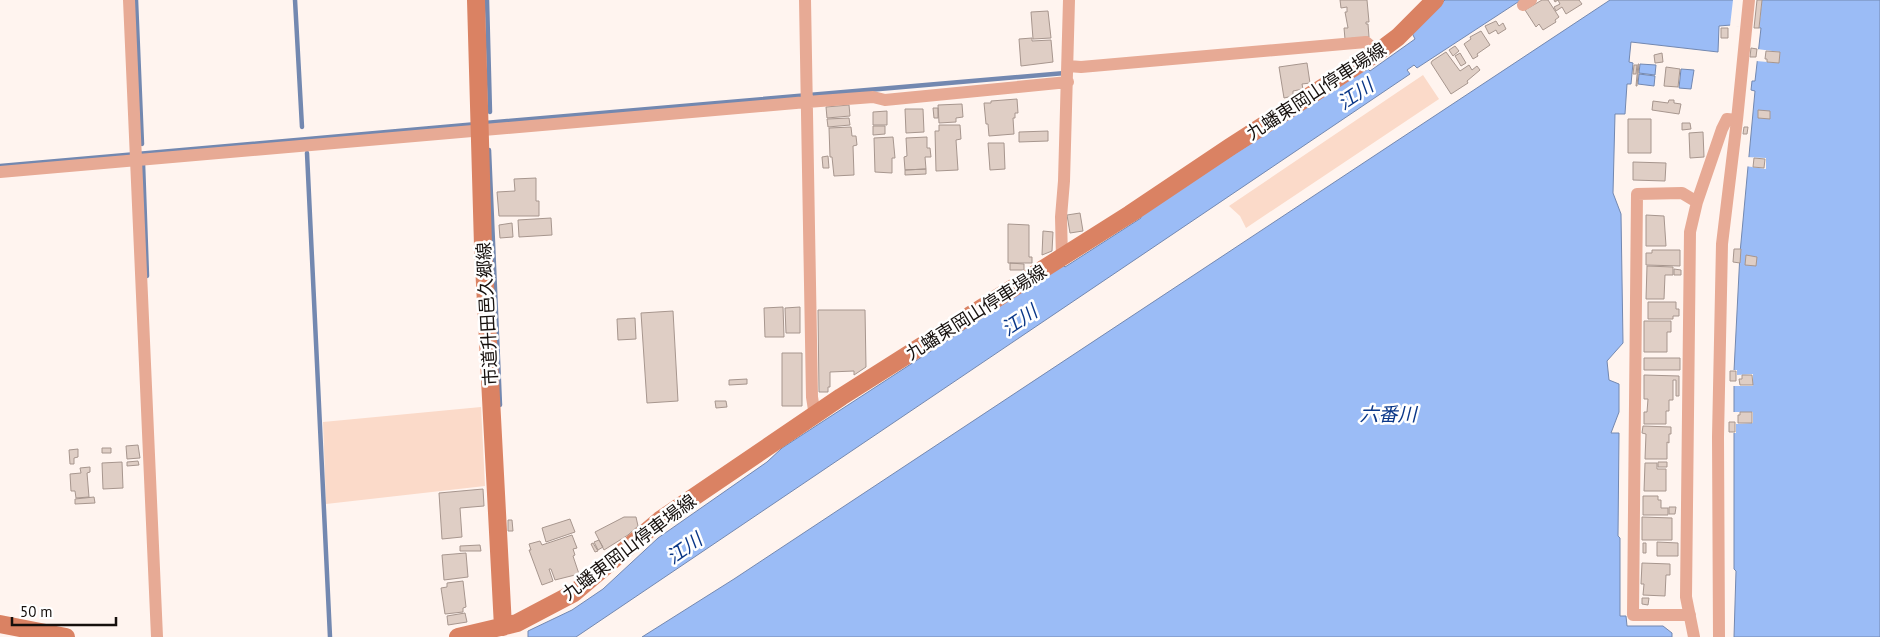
<svg xmlns="http://www.w3.org/2000/svg" width="1880" height="637" font-family="'PT Sans','Noto Sans JP',sans-serif">
  <rect width="100%" height="100%" fill="#fff4ef"/>
  <path fill="#fbdac9" d="M1423,75L1439,99L1246,228L1240,216L1229,206Z
    M481,407L485,486L326,504L323,422Z"/>
  <path fill="#9bbcf6" stroke="#7388b0" d="M1445,0H1521L1417,68L1414,65L1407,70L1410,74L576,637H528V631L572,610L603,589L658,538L767,462L782,448L1063,265L1065,267L1141,218L1140,215L1367,68L1370,71L1415,39L1412,33Z
    M1610,0H1880V637H1734L1736,571L1734,569V371L1740,253L1755,91L1751,90L1752,81H1755L1761,28L1731,25L1719,26L1718,52L1631,42L1629,62L1633,63L1631,84H1627L1625,114H1615L1613,193L1621,214L1623,343L1607,361L1609,380L1619,384V412L1611,433H1619L1618,536L1620,538V616H1626L1627,626H1663L1672,633V637H642L734,579Z
    M1640,64L1656,65L1655,75L1639,73Z
    M1681,69L1694,70L1691,89L1679,88Z
    M1639,74L1655,76L1654,86L1638,84Z"/>
  <path fill="#fff4ef" d="M1733,0H1762L1759,29L1730,26Z
    M1757,49L1780,52L1779,63L1756,61Z
    M1746,157L1766,158V169L1745,166Z
    M1732,370H1737V375L1753,374V386H1732Z
    M1731,412H1753V423L1736,424V433H1731Z"/>
  <g fill="none" stroke-linecap="round" stroke-linejoin="round">
    <path stroke="#7388b0" stroke-width="4.5" d="M136,0L142,144
      M295,0L302,127
      M487,0L490,112
      M485,123L1065,73
      M489,150L500,405
      M307,153L330,637
      M143,163L147,276
      M0,166L477,124"/>
  </g>
  <path fill="#dfcec5" stroke="#a7968e" d="M1340,0H1367L1369,22H1366V24H1368L1369,37L1345,39L1344,28H1348L1345,12H1347V7L1341,8Z
    M1542,0H1548L1559,17L1555,20L1556,22L1543,30L1539,24L1536,27L1525,10Z
    M1554,0H1579L1582,4L1566,14L1562,7L1556,11L1554,7L1560,4L1558,0L1555,2Z
    M1757,0H1762L1759,28H1754Z
    M1048,11L1051,38L1033,39L1031,12Z
    M1496,21L1499,26L1503,23L1506,29L1498,34L1496,30L1489,34L1485,26Z
    M1721,28H1728V38H1721Z
    M1481,31L1490,45L1477,54L1478,56L1473,59L1464,44L1471,39L1470,37Z
    M1032,38V41L1051,40L1053,62L1021,66L1019,39Z
    M1455,46L1459,51L1453,56L1449,50Z
    M1751,48L1757,49L1756,57H1750Z
    M1766,51L1780,52L1779,63L1767,62V59H1765Z
    M1446,52L1460,71L1469,65L1472,70L1477,66L1480,70L1467,81L1468,83L1451,94L1431,63L1432,61Z
    M1460,53L1466,63L1461,66L1455,56Z
    M1662,53L1663,62L1655,63L1654,55Z
    M1307,63L1310,83L1302,84L1303,89L1293,91V96L1284,98L1279,67Z
    M1638,64H1639L1637,86H1636Z
    M1634,65H1637L1636,74H1633Z
    M1666,67L1680,69L1678,87L1664,86Z
    M1017,99L1018,113H1015V118H1013L1014,134L989,136L988,124H986L984,103H991V101Z
    M1669,100H1674V103L1681,104L1679,114L1652,110L1653,101L1668,103Z
    M962,104L963,117L956,118V122L939,123L938,105Z
    M849,105L850,116L827,118L826,107Z
    M933,108H938V118H934Z
    M905,109H923L924,132L906,133Z
    M1758,110L1770,111V119L1758,118Z
    M887,111V125H873V112Z
    M849,118L850,125L828,127L827,119Z
    M1628,119H1651V153H1628Z
    M1682,123H1690L1691,129L1682,130Z
    M939,125H960L961,139L956,140L958,170L936,171L935,131H939Z
    M873,126H885V134L873,135Z
    M851,127L852,136H856L857,145L853,146L854,175L834,176L832,157H830L829,128Z
    M1744,127H1748L1747,134H1743Z
    M1048,131V141L1019,142V132Z
    M1703,132L1704,157L1690,158L1689,133Z
    M893,137L895,158H892V173L875,172L874,138Z
    M927,137V148H930L931,157H925L926,169L905,170L904,157L907,156L906,138Z
    M988,143H1004L1005,169L990,170Z
    M828,156L829,168H823L822,157Z
    M1754,158L1765,159L1764,168L1753,167Z
    M1633,162L1666,163L1665,181L1633,180Z
    M926,169V174L905,175V170Z
    M536,178V201H539V216H499L497,192L515,191L514,179Z
    M1080,213L1083,231L1070,233L1067,215Z
    M1646,215L1664,216L1666,246H1646Z
    M551,218L552,235L519,237L518,220Z
    M512,223L513,237L500,238L499,225Z
    M1008,224L1029,225V257H1032V263H1008Z
    M1043,231L1053,232L1052,251L1042,255Z
    M1734,249H1741L1740,263L1733,262Z
    M1652,250H1680V266L1646,265V253H1652Z
    M1746,255L1757,257L1756,266L1745,265Z
    M1010,263L1024,264V270H1010Z
    M1647,266L1673,267V275H1665L1664,299H1646Z
    M1674,269L1681,270V275H1674Z
    M1648,302H1676V309H1679V316H1673V319H1648Z
    M783,307L784,337H765L764,308Z
    M800,307V333H786L785,308Z
    M818,310H865L866,367L854,375V371L830,372V387H828V392H819Z
    M673,311L678,401L647,403L641,313Z
    M635,318L636,339L618,340L617,319Z
    M1644,321H1671V332H1667V352H1644Z
    M782,353H802V406H782Z
    M1644,358H1680V370H1644Z
    M1730,371H1736V381H1730Z
    M1644,375L1679,376V396H1676V380H1673V400H1669V411H1666V424H1644V412H1647L1648,399H1644Z
    M1742,375H1752L1753,385H1740L1739,379H1742Z
    M747,379V384L729,385V380Z
    M715,401H726L727,407L716,408Z
    M1740,412H1752V423H1738V415H1740Z
    M1729,422H1735V432H1729Z
    M1643,426L1671,427V434H1669V443L1667,442V459H1645L1646,434L1642,433Z
    M138,445L140,458L127,459L126,446Z
    M102,448H111V453H102Z
    M78,449V457L74,458V464H70L69,450Z
    M138,461L139,465L127,466V462Z
    M122,462L123,488L103,489L102,463Z
    M1658,462H1667V467H1658Z
    M1645,463H1657V469H1666V491H1644Z
    M90,467V472L87,473L89,497L76,498L75,491H71L70,474L81,473L80,468Z
    M483,489L484,506L460,508L462,537L442,539L439,493Z
    M1643,496H1658V500H1661V508H1668V515H1643Z
    M94,497L95,503L75,504V499Z
    M1669,507H1676L1675,514H1669Z
    M624,517H636L638,526L628,535L604,550L595,532Z
    M1642,517L1672,518V540H1642Z
    M570,519L575,532L546,542L542,528Z
    M508,520H512L513,531H508Z
    M572,535L577,548L573,549L575,555L573,556L579,574L555,580L551,569H549L553,581L542,585L529,550H531L529,544L540,541L542,545Z
    M599,540L603,547L598,550L594,542Z
    M1657,542L1678,543V556H1657Z
    M593,543L598,551L595,552L591,544Z
    M1643,543H1646V553H1643Z
    M480,545L481,551H460V546Z
    M466,553L468,577L444,580L442,555Z
    M1642,563L1670,564V575H1666L1665,596L1643,595L1644,584H1641Z
    M463,581L466,607L463,608V612L445,614L441,588L447,587V583Z
    M1642,598H1649L1648,605L1642,604Z
    M465,613L467,622L448,625L447,616Z"/>
  <g fill="none" stroke-linecap="round" stroke-linejoin="round">
    <path stroke="#e7aa95" stroke-width="12" d="M129,0L157,637
      M805,0L812,397L815,416
      M1523,5L1531,0
      M1068,66L1081,67L1366,42L1378,52
      M0,172L807,102L873,97L885,100L1068,82
      M1062,258L1061,217L1064,181L1069,0
      M1690,615H1633L1637,194L1682,193L1697,202
      M1694,637L1686,597L1690,232L1697,202L1722,129L1727,119L1737,120
      M1719,637L1718,437L1722,244L1737,120L1749,0"/>
    <path stroke="#da8263" stroke-width="18" d="M476,0L483,246L503,627
      M0,624L66,637
      M458,637L517,623L574,593L660,520L841,397L1130,214L1230,147L1378,52L1398,37L1435,0"/>
  </g>
  <g text-anchor="middle" dominant-baseline="central" stroke-width="5" stroke-linejoin="round" paint-order="stroke">
    <g font-size="18" fill="#16100d" stroke="#fff">
      <text transform="translate(1316 91) rotate(-33)">九蟠東岡山停車場線</text>
      <text transform="translate(976 312) rotate(-32)">九蟠東岡山停車場線</text>
      <text transform="translate(487 314) rotate(-93)">市道升田邑久郷線</text>
      <text transform="translate(629 547) rotate(-37)">九蟠東岡山停車場線</text>
    </g>
    <g font-size="19" font-style="italic" fill="#0a3788" stroke="#fff">
      <text transform="translate(1355 94) rotate(-34)">江川</text>
      <text transform="translate(1019 320) rotate(-34)">江川</text>
      <text x="1388" y="414">六番川</text>
      <text transform="translate(684 548) rotate(-35)">江川</text>
    </g>
  </g>
  <path d="M12 617v8h104v-8" fill="none" stroke="#16100d" stroke-width="2.5"/>
  <text x="20" y="617" font-size="15" fill="#16100d" stroke="#ffffff" stroke-width="4" paint-order="stroke">50 m</text>
</svg>
